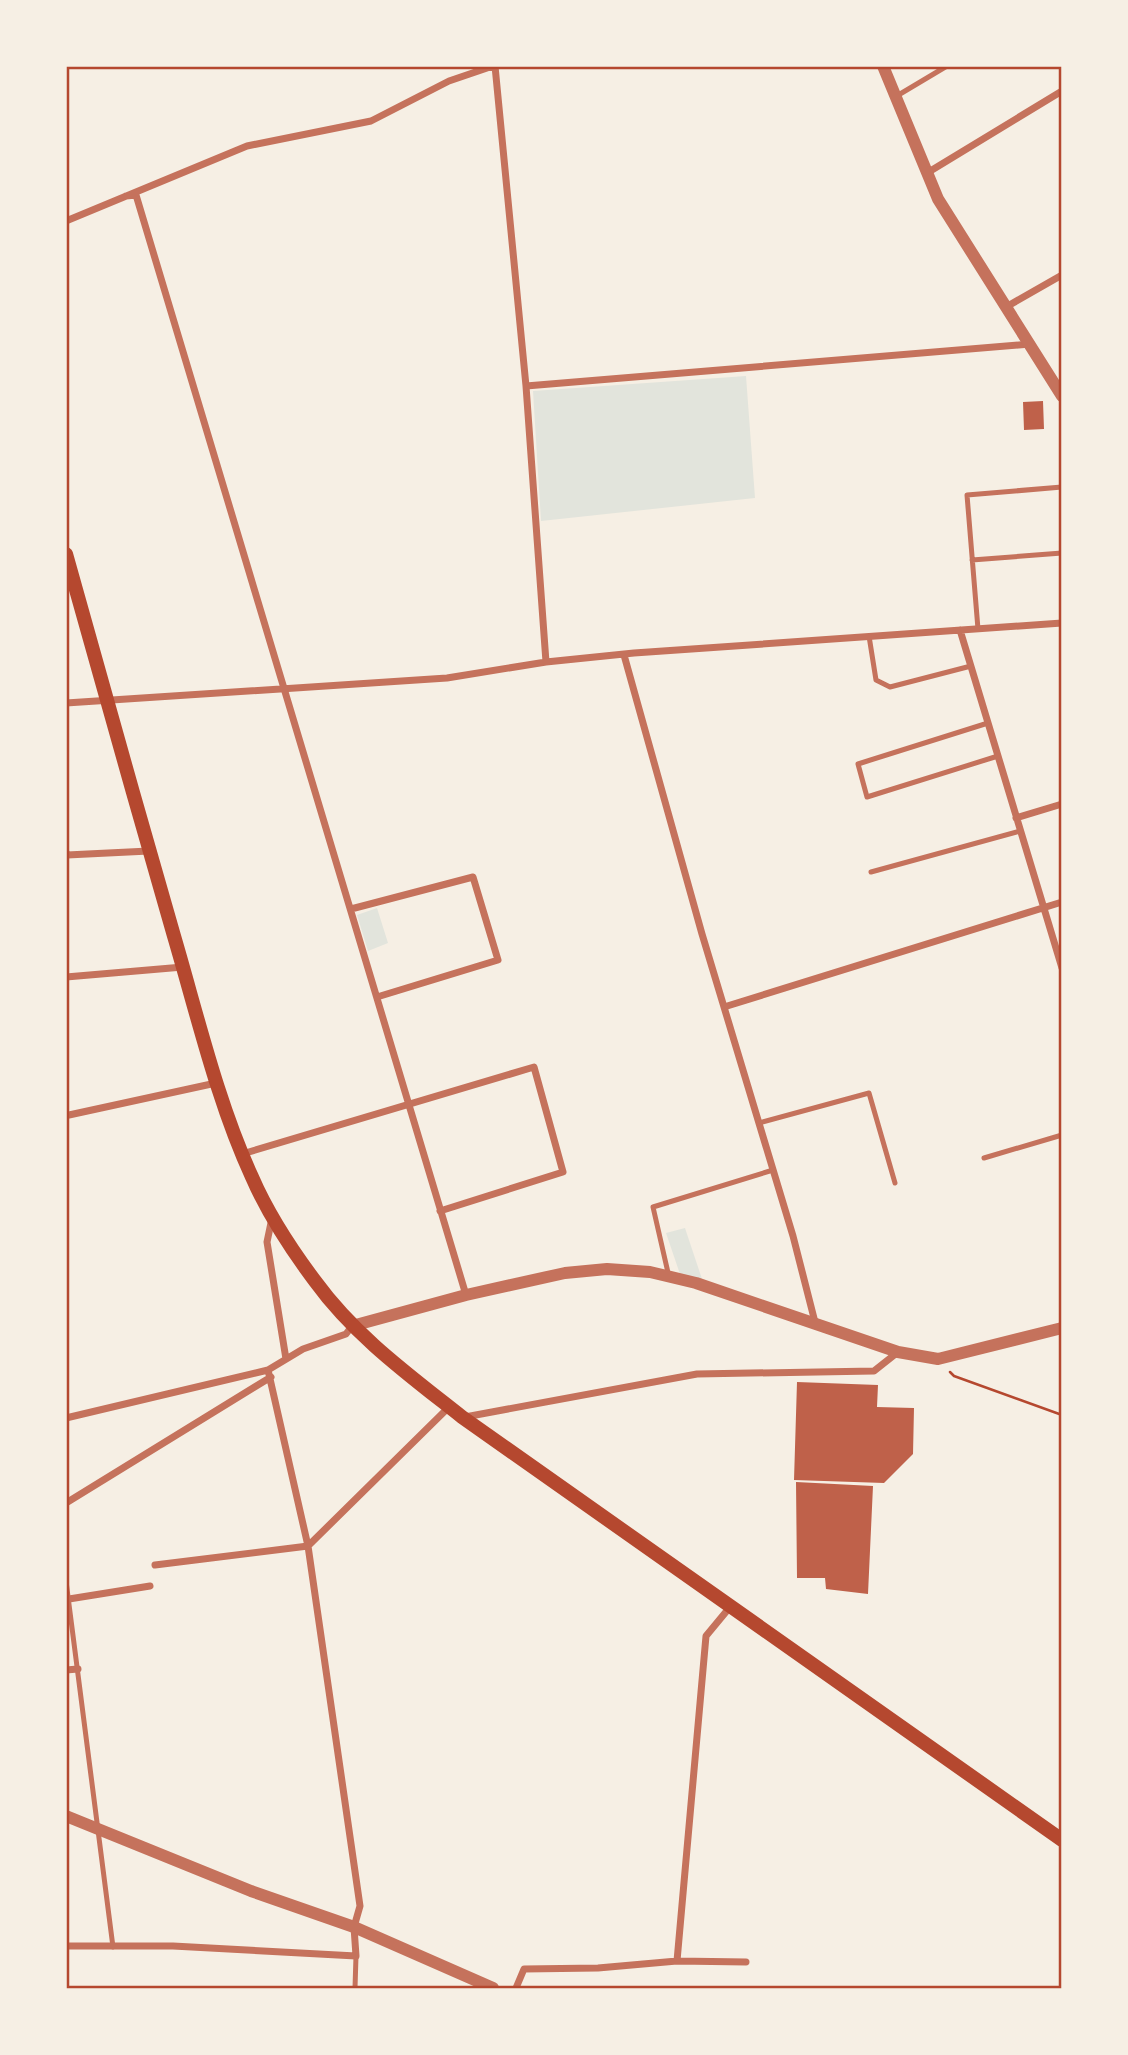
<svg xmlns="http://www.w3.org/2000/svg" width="1128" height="2055" font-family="'PT Sans Narrow',sans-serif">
  <rect width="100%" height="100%" fill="#f6efe4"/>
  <path fill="#e2e4dc" d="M746,376L755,498L541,521L533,391Z
    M377,908L388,943L368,951L357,915Z
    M685,1228L703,1282L681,1277L666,1233Z"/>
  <path fill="#bf614a" d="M1043,401L1044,429L1024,430L1023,402Z
    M797,1382L878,1385L877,1407L914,1408L913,1454L884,1483L794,1480Z
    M796,1482L873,1486L868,1594L826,1589L825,1578H797Z"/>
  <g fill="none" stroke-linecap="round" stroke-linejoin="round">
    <path stroke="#b5482f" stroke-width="2.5" d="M950,1372L954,1376L1062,1415"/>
    <path stroke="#c5725c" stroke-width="5" d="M895,97L947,66
      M972,560L1062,553
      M978,629L967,495L1062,487
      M869,636L876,680L890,687L971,666
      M988,723L858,764L867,797L998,756
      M871,872L1020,831
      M759,1123L869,1093L895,1183
      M984,1158L1062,1135
      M669,1277L653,1207L773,1170
      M66,1581L113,1947
      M355,1988L356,1956"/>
    <path stroke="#c5725c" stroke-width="7" d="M495,66L526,386L546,662
      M927,173L1062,91
      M126,196L136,195L466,1295
      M66,221L247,146L371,121L449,81L493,66
      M1006,307L1062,275
      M526,386L1030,344
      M960,630L1062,968
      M624,655L702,934L793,1236L816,1326
      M66,703L447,678L546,662L634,653L1062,623
      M1016,818L1062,804
      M66,852L67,855L149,851
      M351,909L473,877L498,960L377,997
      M66,977L183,967
      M724,1007L1062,902
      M69,1115L216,1083
      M242,1154L534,1067L563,1172L440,1211
      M272,1218L267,1242L286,1359
      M465,1417L697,1374L874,1371L898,1352
      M66,1418L268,1370L303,1349L346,1334L352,1326
      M66,1503L271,1377
      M155,1565L308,1546L449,1407
      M69,1599L150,1586
      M66,1670L78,1669
      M66,1946H173L356,1956L354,1927L360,1906L308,1546L268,1370
      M677,1961L706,1636L730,1607
      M516,1988L524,1969L598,1968L677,1961L746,1962"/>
    <path stroke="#c5725c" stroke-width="12" d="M883,66L938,199L1062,396
      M352,1326L466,1295L565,1273L607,1269L650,1272L696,1283L898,1352L938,1359L1062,1328
      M66,1816L251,1891L354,1927L493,1988"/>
    <path stroke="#b5482f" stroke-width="14" d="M66,554C102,681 137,809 174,936C197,1014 218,1104 252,1177C268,1214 291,1249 315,1281C355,1336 409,1375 462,1417L1062,1840"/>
  </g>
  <rect width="1128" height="2055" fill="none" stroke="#f6efe4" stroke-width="136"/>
  <rect x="68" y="68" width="992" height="1919" fill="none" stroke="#b5482f" stroke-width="2.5"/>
</svg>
